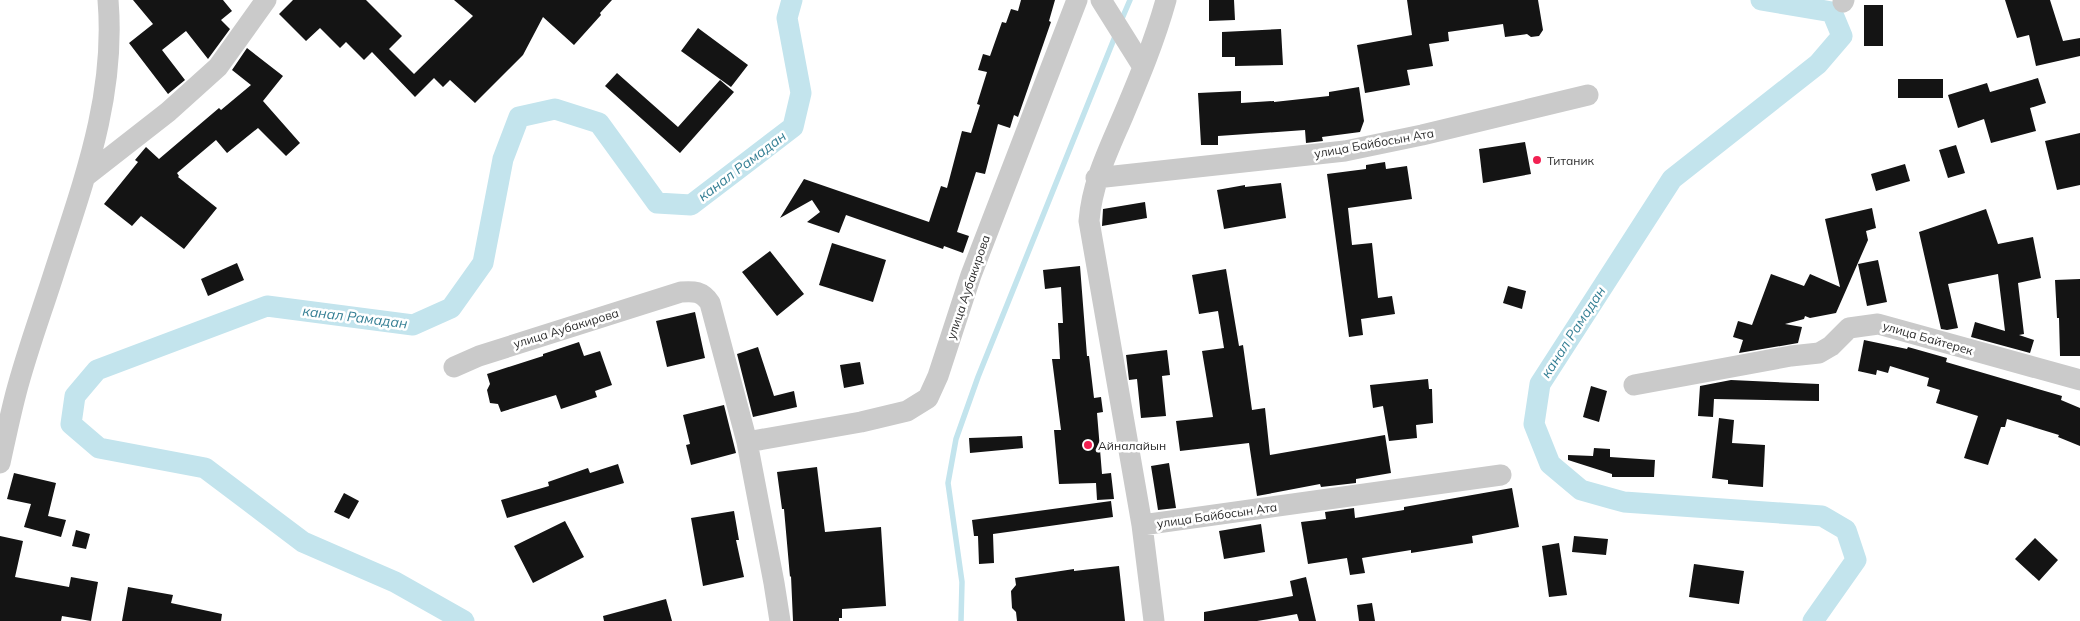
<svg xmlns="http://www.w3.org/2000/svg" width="2080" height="621" font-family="Mulish,sans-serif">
  <rect width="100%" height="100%" fill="#fff"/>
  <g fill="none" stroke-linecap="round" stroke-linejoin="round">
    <path stroke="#c3e4ed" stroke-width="5.5" d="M1121,21L1130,0
      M961,621L962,582L948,483L956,439L978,377L1116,34"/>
    <path stroke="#c3e4ed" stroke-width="21" d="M1761,0L1832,12L1842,36L1818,64L1672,179L1540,384L1534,424L1550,464L1581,490L1624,502L1822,516L1846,530L1856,560L1813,621
      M464,621L395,582L303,542L205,468L99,448L71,424L75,396L97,370L267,306L413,325L451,308L483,263L503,159L519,117L555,109L599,123L657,203L691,205L793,127L801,93L787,18L792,0"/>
  </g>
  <path fill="#141414" d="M133,0H223L232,11L221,20L230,29L208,59L186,31L162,50L185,80L168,94L129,43L153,24Z
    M293,0H366L402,36L389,49L414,74L473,16L454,0H612L600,13L601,15L574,45L543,17L523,55L475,103L450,80L443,87L434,78L415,97L372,52L364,60L346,42L340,48L320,28L306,41L279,14Z
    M1021,0H1055L1049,21L1051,22L1018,117L1014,115L1010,128L998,124L985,174L976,172L957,232L969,236L963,253L944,246L943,249L846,215L839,233L807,222L820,212L812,200L780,218L804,179L929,222L941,186L947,188L962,131L971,133L980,105L977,104L987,72L978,70L983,54L990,56L1002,22L1006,23L1011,9L1018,11Z
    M1209,0H1234L1235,20L1209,21Z
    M1407,0H1538L1543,30L1539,36L1531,37L1527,34L1505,37L1503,24L1448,32L1449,41L1429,44L1433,66L1407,70L1410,85L1365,93L1357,45L1412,35Z
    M2005,0H2050L2063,41L2080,38V56L2036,66L2029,35L2017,38Z
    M1864,5H1883V46H1864Z
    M698,28L748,65L731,87L681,51Z
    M1281,29L1283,65L1235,66V57H1222V32Z
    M247,48L283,76L263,101L300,143L286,156L258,128L227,153L216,140L177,173L179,176L178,177L217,208L184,249L141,216L132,226L104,204L138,162L135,160L146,147L159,159L219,108L221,110L251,85L232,70Z
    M617,73L678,127L720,80L734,92L680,153L605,86Z
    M2038,78L2046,103L2030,108L2036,131L1991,143L1984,119L1958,128L1948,95L1987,83L1990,92Z
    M1898,79H1943V98H1898Z
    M1359,87L1364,121L1360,132L1322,137L1323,141L1306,143L1305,130L1218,136V145H1201L1198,93L1241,91V103L1274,101V102L1329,96V92Z
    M2080,133V185L2057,190L2045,141Z
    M1525,142L1531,174L1483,183L1479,149Z
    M1956,145L1965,173L1948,178L1939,150Z
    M1385,162L1386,169L1407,166L1412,199L1348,208L1352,245L1372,243L1378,298L1392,296L1395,314L1361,319L1363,335L1349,337L1327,174L1366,169V165Z
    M1905,164L1910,181L1876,191L1871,174Z
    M1281,183L1286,218L1224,229L1217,190L1245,185V187Z
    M1145,202L1147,218L1102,226L1103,209Z
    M1872,208L1876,228L1866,231L1868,240L1836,313L1810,318L1805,316L1804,319L1785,324L1802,327L1798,343L1739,353L1743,340L1733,337L1738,321L1752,325L1771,274L1804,286L1810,274L1840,287L1825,219Z
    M1986,209L1998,244L2033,237L2041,278L2018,283L2024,334L2019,335L2034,340L2030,353L1971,337L1975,322L2005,331L1998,274L1948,284L1958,328L1947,330L1941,329L1919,232Z
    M832,243L886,260L873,302L819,285Z
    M770,251L804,294L777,316L742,272Z
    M1878,260L1887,302L1867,306L1858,264Z
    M237,263L244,280L208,296L201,279Z
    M1080,266L1087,356H1089L1094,398L1101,397L1103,412L1097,413L1102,474L1111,473L1114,499L1097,500L1096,483L1059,484L1054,430H1061L1052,359H1060L1058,323H1063L1061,287L1045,289L1043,270Z
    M1226,269L1239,346L1243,345L1252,410L1265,408L1270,455L1385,435L1391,473L1356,479V483L1321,487L1320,484L1257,496L1249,443L1180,451L1176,421L1213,417L1202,351L1224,348L1218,311L1199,314L1192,275Z
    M2080,279V356H2060L2059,318H2057L2055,280Z
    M1508,286L1526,291L1522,309L1503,303Z
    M695,312L705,358L667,367L656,321Z
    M1864,340L1907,349L1908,347L1947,358L1946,362L2062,396L2061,400L2080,408V446L2058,437L2059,435L2007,419L2005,427H2001L1988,465L1964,458L1978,416L1936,403L1940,390L1927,386L1929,378L1890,366L1888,373L1877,370L1876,375L1858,371Z
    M579,342L584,356L600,351L612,385L595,391L597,397L561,409L556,395L501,412L498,404L490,403L487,390L490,384L487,374L543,356V354Z
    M758,347L774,396L794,391L797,407L753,417L737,354Z
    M1167,350L1170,375L1162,376L1166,416L1141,418L1137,379L1129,380L1126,355Z
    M860,362L864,384L844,388L840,365Z
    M1428,379L1429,389H1432L1433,423L1416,425L1417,438L1389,441L1383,406L1373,408L1370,385Z
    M1731,380L1819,384V401L1714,399L1713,417L1698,416L1700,386Z
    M1591,386L1607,391L1599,422L1583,417Z
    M724,405L736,453L691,465L686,445L690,444L683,415Z
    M1719,418L1734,420L1732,443L1765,445L1763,487L1728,484V480L1712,478Z
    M1022,436L1023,448L970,453L969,438Z
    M1594,448L1610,449V457L1655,460L1654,477H1612V474L1568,460V455L1593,456Z
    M1169,463L1176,508L1158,510L1151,466Z
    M618,464L624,483L507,518L501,500L549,486L548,482L588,468L590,473Z
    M817,467L825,532L881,527L886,606L842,609V618H839V621H793L791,576L790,577L784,509H782L777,472Z
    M14,473L56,483L48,516L66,520L61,537L24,527L31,504L7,499Z
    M1512,488L1519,527L1472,536L1473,543L1411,553V550L1362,558L1365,573L1350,575L1347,558L1308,564L1301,522L1326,519L1325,512L1354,508L1355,518L1404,510V507Z
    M344,493L359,501L349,519L334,512Z
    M1111,501L1113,517L993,534L994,563L979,564L978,536H974L972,520Z
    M734,511L739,540H736L744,577L703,586L691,518Z
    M565,521L584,557L533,583L514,546Z
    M1261,524L1265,552L1224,559L1219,531Z
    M76,530L90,534L86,549L72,546Z
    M0,536L23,541L15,577L69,587L71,577L98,582L91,621L62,616L61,621H0Z
    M1574,536L1608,539L1606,555L1572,552Z
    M2035,538L2058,560L2039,581L2015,559Z
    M1559,543L1567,595L1549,597L1542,546Z
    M1694,564L1744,571L1739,604L1689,597Z
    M1119,566L1125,621H1017L1016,612L1012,608L1011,591L1016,585L1015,578L1074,569V571Z
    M1306,577L1316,621H1299L1297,614L1257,621H1204V612L1293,596L1290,581Z
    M128,587L173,595L171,603L222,614L221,621H122Z
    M666,599L672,621H604L603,616Z
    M1372,603L1375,621H1359L1357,605Z"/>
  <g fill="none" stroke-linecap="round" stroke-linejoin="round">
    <path stroke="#cacaca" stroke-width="21" d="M1101,0L1143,67
      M1843,2L1844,0
      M86,176L168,112L218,67L266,0
      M1096,178L1345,151L1422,135L1588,95
      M454,367L479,356L681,292C694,291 702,291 710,303L747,442L774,583L780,621
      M1634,385L1791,356L1819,353L1831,346L1849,328L1878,324L2080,380
      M747,442L861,422L907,411L928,398L938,376L971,275L1077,0
      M0,463C5,440 10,416 16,393C27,351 42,311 55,270C84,180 116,96 108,0
      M1142,525L1501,475
      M1154,621L1142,525L1089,221C1092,183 1108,151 1123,116C1139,78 1155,40 1166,0"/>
  </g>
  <g fill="#f22152" stroke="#fff" stroke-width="2">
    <circle cx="1537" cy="160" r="5"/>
    <circle cx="1088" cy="445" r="5"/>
  </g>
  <g text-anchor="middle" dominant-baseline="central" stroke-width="5" stroke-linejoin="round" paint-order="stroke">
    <g font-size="12" fill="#2d2d2d" stroke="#fff">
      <text transform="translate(1374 143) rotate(-10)">улица Байбосын Ата</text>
      <text transform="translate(968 287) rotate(-71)">улица Аубакирова</text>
      <text transform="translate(566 328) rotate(-17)">улица Аубакирова</text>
      <text transform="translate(1928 338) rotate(16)">улица Байтерек</text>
      <text transform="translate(1217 515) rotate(-8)">улица Байбосын Ата</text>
    </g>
    <g font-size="12" fill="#2d2d2d" stroke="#fff" text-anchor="start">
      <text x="1547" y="160">Титаник</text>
      <text x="1098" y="445">Айналайын</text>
    </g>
    <g font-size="14" font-style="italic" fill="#357f94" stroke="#fff">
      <text transform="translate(742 166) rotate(-37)">канал Рамадан</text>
      <text transform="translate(355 317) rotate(7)">канал Рамадан</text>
      <text transform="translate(1573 332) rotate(-57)">канал Рамадан</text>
    </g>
  </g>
</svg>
